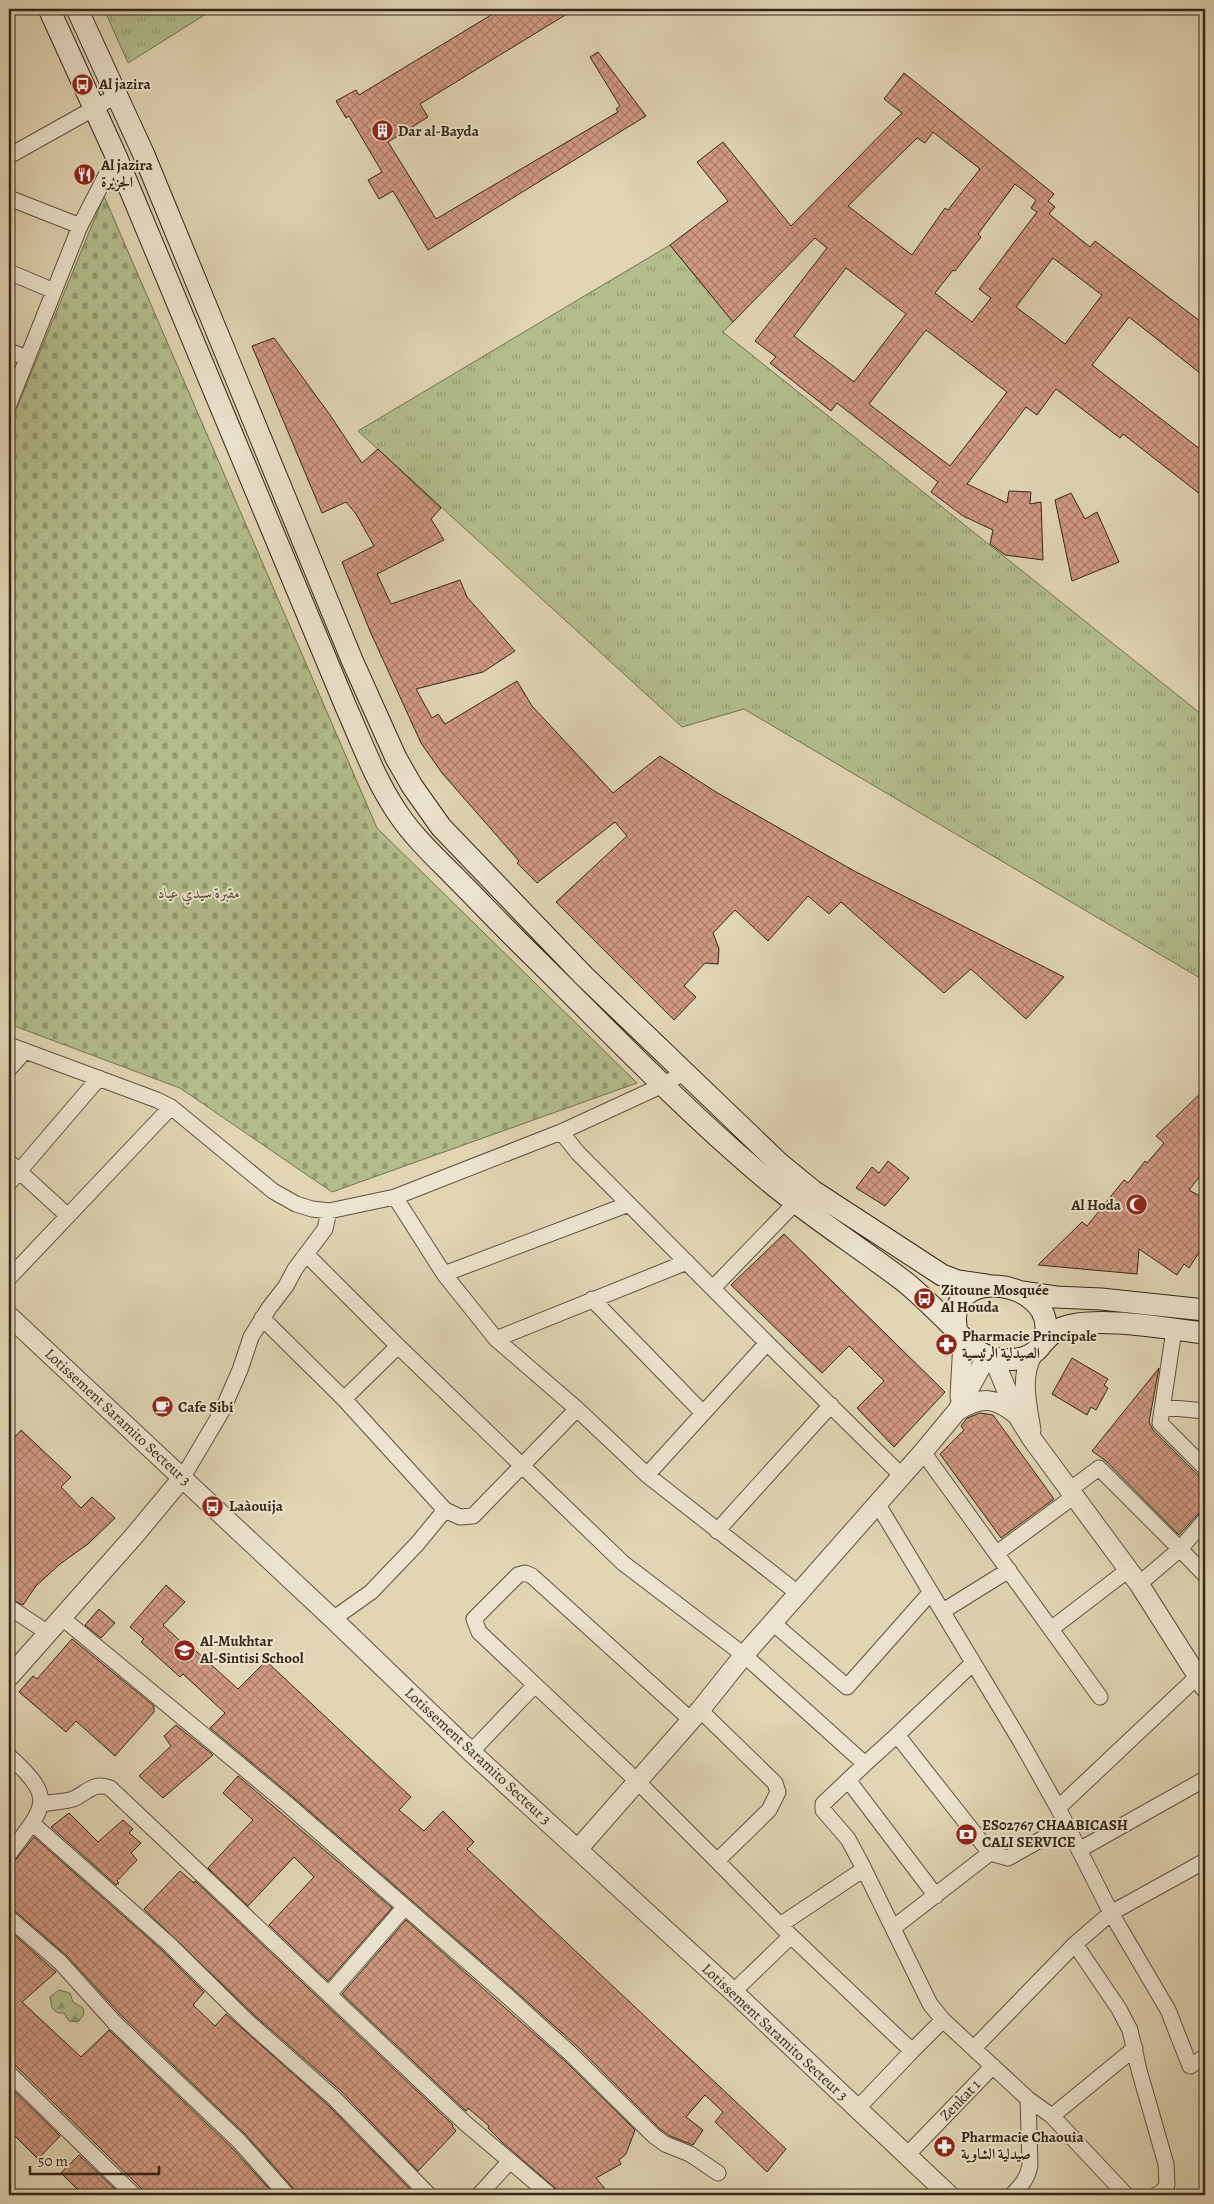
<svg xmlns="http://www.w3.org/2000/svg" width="1214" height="2204" font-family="Alegreya,Amiri,serif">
  <defs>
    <pattern id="grass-tufts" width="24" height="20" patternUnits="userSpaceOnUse" patternTransform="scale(1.25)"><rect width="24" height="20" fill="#b3bd8c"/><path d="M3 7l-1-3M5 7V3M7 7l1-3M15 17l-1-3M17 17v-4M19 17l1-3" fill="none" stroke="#929a71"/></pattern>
    <pattern id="forest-firs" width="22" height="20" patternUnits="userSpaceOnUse" patternTransform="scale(1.25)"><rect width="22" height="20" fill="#b3bd8c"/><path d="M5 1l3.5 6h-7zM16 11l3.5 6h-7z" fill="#929a71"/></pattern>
    <pattern id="cemetery-stones" width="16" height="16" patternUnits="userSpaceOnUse" patternTransform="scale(1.25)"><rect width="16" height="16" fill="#b3bd8c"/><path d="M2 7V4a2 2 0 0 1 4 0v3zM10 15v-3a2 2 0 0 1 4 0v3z" fill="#929a71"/></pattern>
    <pattern id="building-cross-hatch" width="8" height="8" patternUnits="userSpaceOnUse" patternTransform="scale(1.25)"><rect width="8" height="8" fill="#d19982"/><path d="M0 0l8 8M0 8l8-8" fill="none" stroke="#aa7d69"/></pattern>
  </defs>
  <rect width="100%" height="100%" fill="#e1d5b4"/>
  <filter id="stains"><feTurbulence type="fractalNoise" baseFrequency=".004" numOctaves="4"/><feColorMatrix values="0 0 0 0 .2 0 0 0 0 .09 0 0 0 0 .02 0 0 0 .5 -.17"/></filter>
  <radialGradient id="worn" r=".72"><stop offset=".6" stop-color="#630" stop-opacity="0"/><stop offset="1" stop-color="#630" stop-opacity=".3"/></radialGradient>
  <path fill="url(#grass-tufts)" stroke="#747251" d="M104,9H214L128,63Z
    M670,245L733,322L723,332L1205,717V981L744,709L682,727L358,431Z"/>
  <path fill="url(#forest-firs)" stroke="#747251" d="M59,1990L70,1993L73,2002L83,2008L84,2014L78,2022L69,2021L64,2013H58L52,2008L50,1997Z"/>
  <path fill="url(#cemetery-stones)" stroke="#747251" d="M104,196L377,828L637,1083L332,1192L180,1088L9,1024V427Z"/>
  <path fill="url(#building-cross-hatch)" stroke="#342716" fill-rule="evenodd" d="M501,9H575L420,104L428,117L388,142L436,219L618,112L616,109L620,106L590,57L598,52L646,116L428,250L393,191L379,199L368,180L382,172L349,116L346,118L336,101L356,90L359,95Z
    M904,73L1054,194L1048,201L1055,207L1049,214L1090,247L1095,241L1205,325V377L1129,317L1092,365L1205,453V498L1123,434L1120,438L1056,389L1037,415L1026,407L967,484L1007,503L1009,491L1031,492L1030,504L1041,502L1043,560L1005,555L990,544L993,530L963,516L931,492L938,482L837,403L831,411L770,363L776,357L755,341L827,248L815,238L733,322L670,245L728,201L697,162L723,142L791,226L902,113L884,99ZM933,132L980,169L948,210L945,208L912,255L848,206L917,138L925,143ZM1015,184L1036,200L1031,208L1037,212L979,289L991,298L972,322L935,293L953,270L955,271L981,237L978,234ZM1053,258L1102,295L1065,344L1016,307ZM846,268L906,314L854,382L794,336ZM926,330L1007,392L950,466L869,404Z
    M274,338L330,415L362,463L378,449L441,508L431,519L444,540L377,574L391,604L460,580L467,597L515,651L483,672L416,689L432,718L438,714L445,724L517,681L532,706L613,793L660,756L716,792L856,872L1064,977L1026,1019L971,969L944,993L841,902L829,914L808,896L768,941L735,910L713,933L719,949L718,964L705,963L684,986L696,997L674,1020L556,902L627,836L615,822L537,883L517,863L519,861L442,773L421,743L370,631L342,562L374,546L356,514L346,502L322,513L252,346Z
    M1071,493L1085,519L1097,512L1119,562L1072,581L1055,500Z
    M1205,1089V1170L1189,1190L1205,1199V1243L1189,1268L1184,1264L1177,1275L1139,1249L1137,1274L1038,1265L1082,1222L1087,1226L1124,1180L1128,1183L1145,1161L1147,1163L1164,1143L1156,1136Z
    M888,1161L909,1178L885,1206L856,1188L872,1167L879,1173Z
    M784,1234L945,1392L894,1447L857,1408L884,1381L849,1346L822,1373L731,1285Z
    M1072,1358L1108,1379L1104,1385L1108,1388L1096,1410L1091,1407L1087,1415L1052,1394Z
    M1159,1368L1149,1422L1153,1430L1198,1475L1205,1479V1511L1198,1514L1179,1535L1106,1461L1092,1451Z
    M980,1413L993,1415L1054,1499L1001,1538L940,1454L964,1430L961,1426L967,1418Z
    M9,1429L16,1436L21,1430L71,1477L61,1487L81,1508L92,1497L115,1518L88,1544L60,1564L36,1586L23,1605L9,1598Z
    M166,1585L185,1602L163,1625L193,1653L196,1651L238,1689L266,1661L411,1797L399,1810L424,1831L443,1811L474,1842L467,1849L786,2149L767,2172L715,2122L723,2112L705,2095L686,2117L703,2130L693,2145L670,2136L660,2129L579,2048L512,1988L293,1797L210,1728L225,1713L183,1674L180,1677L141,1642L144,1639L130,1627Z
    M99,1609L115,1623L101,1638L85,1625Z
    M72,1639L154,1706V1712L115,1756L76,1721L66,1732L19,1692L33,1676L37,1679Z
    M176,1725L213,1755L163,1798L139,1776L171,1746L164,1736Z
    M238,1776L392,1908L328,1981L269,1925L314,1877L294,1857L248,1906L208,1868L253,1820L223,1793Z
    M69,1813L98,1842L123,1820L133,1829L129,1833L141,1843L131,1853L137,1860L117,1881L119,1883L116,1885L51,1827Z
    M34,1837L163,1951L204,1992L193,2005L215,2026L226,2014L328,2105L416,2195H296L294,2189L246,2135L122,2016L67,1956L15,1911L9,1909V1868Z
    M180,1871L194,1883L195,1881L453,2125L452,2126L456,2131L418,2171L341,2091L253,2014L144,1909Z
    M406,1920L566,2062L635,2130L626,2154L619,2160L621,2164L596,2178L610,2195H563L502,2142L488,2128L489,2126L468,2108L466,2111L342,1994Z
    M9,1930L56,1972L22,2002L81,2057L109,2030L232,2148L275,2195H143L141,2188L16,2066L9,2064Z
    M9,2086L60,2136L38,2159L9,2130Z
    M79,2155L121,2195H83L61,2173Z"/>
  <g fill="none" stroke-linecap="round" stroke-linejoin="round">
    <defs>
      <path id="minor" d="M9,156L116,96
        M9,198L80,226
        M9,272L54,291
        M9,351L27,358
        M9,404L80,226L116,156
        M9,1045L157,1100L171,1107L273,1191L296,1204L312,1209L329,1211L395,1197L561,1132L578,1153L767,1343L902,1476
        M9,1069L25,1051
        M561,1132L663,1085L683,1073
        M9,1162L68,1216
        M9,1183L99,1078
        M395,1197L444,1274
        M629,1204L444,1274L496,1339L577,1409L647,1475L799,1594
        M306,1254L398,1346L623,1563L744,1655L865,1764L823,1804V1810L848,1839L862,1865L930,2004L943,2020L1028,2099L1052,2116L1126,2195
        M9,1278L171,1107
        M713,1288L795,1203
        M592,1299L702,1412
        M262,1318L344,1399L445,1510L460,1517L473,1516L577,1409
        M1174,1330L1160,1423L1205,1468
        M496,1339L687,1262
        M344,1399L398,1346
        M1163,1407L1205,1411
        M923,1452L1100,1697
        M647,1475L767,1343
        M183,1477L222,1411L240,1370L251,1337L269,1308L286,1286L295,1269L325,1229L329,1211
        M1068,1491L1099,1468L1180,1549L1139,1584
        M877,1503L1021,1742L1058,1808L1111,1913L1168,2010L1190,2066L1205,2057
        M1205,1520L1180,1549L1205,1575
        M717,1531L831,1405
        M997,1553L1073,1497
        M9,1607L48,1633
        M943,1611L1009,1570
        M61,1617L287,1804L506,1995L572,2055L654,2136L665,2144L690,2154L718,2173
        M333,1619L371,1592L417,1544L445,1510
        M773,1623L847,1687L931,1592
        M1051,1629L1128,1570
        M691,1720L532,1576L525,1573L518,1575L474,1619L479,1632L638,1782L717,1861L769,1810L778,1792L775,1783L700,1710
        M897,1735L973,1663
        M471,1752L535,1685
        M9,1756C58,1800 44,1807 9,1854
        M865,1764L897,1735L990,1853L1008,1858L1067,1825
        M848,1780L936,1896
        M41,1804C51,1802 64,1802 73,1799C87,1793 94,1781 110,1788L465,2123L550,2195
        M1058,1808L1198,1676
        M32,1823L169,1944L247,2021L334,2098L429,2195
        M1079,1850L1205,1779
        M717,1861L791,1936L912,2051L857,2109
        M9,1918L60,1962L115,2023L239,2141L287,2195
        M780,1925L864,1869
        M893,1928L990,1853
        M1075,1944L1119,2009L1130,2030L1139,2070L1166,2164L1167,2185L1162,2192L1156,2195
        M733,1992L791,1936
        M330,1993L404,1908
        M974,2048L1075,1944L1111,1913L1205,1861
        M912,2051L943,2020
        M9,2073L134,2195
        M1052,2116L1135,2048
        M907,2155L993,2066
        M479,2195L510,2161
        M1012,2195C1021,2186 1028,2178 1030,2165L1028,2099"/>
      <path id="tertiary" d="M9,1316L333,1619L471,1752L741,1999L949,2195
        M993,1357L1017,1415L1032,1439L1139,1584L1205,1688
        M960,1397L963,1341
        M957,1411C982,1396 995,1397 1017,1415
        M1031,1430C1027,1404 1019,1376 1034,1352
        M9,1677L134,1536L183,1477
        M578,1849L700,1710L744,1655L923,1452L957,1411L987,1356"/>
      <path id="secondary" d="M49,9L116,156L346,707C362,743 376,782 399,815C414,837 434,856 453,875C480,902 506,930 534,957C610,1032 684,1110 766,1179C810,1216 859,1247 905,1282C921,1295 936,1310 951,1325C963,1337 969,1348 985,1355C1010,1365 1046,1360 1046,1327C1046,1279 942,1264 957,1332
        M77,9L144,155L352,660L396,758L412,786L441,827L584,976L780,1164L813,1191L942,1275L958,1281L986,1285
        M1022,1292L1056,1297L1101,1299L1205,1310
        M1041,1345C1047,1338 1053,1331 1062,1328C1094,1315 1169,1329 1205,1333"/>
    </defs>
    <use href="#minor" stroke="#5f523e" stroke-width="17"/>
    <use href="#tertiary" stroke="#5f523e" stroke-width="21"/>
    <use href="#secondary" stroke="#342716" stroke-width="23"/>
    <use href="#minor" stroke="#ece4ce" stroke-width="15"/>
    <use href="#tertiary" stroke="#ece4ce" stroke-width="19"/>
    <use href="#secondary" stroke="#ece4ce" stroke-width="21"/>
  </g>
  <defs>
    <symbol id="bus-disc" viewBox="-11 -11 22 22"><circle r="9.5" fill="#8f2418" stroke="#ece4ce"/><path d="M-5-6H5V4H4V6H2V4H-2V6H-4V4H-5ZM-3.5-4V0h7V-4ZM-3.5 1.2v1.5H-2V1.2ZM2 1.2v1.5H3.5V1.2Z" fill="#fff"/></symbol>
    <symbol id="building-disc" viewBox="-11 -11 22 22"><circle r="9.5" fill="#8f2418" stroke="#ece4ce"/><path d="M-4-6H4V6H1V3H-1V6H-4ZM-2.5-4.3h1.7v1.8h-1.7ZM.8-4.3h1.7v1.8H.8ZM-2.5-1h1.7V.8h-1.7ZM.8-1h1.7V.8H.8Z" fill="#fff"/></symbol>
    <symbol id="restaurant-disc" viewBox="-11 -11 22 22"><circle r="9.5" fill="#8f2418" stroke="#ece4ce"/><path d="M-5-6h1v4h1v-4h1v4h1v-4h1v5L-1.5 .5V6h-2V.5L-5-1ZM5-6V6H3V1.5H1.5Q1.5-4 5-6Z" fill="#fff"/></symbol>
    <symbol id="mosque-disc" viewBox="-11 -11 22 22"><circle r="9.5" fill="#8f2418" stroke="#ece4ce"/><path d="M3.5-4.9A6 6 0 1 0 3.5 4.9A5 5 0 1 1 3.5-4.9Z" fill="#fff"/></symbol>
    <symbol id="pharmacy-disc" viewBox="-11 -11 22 22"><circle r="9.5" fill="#8f2418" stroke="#ece4ce"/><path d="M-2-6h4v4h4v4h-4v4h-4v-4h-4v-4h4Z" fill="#fff"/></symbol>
    <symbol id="cafe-disc" viewBox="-11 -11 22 22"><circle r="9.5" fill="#8f2418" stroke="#ece4ce"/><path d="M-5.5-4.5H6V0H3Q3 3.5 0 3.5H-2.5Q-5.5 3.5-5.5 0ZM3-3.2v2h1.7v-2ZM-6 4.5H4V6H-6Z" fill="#fff"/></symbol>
    <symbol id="school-disc" viewBox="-11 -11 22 22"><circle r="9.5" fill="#8f2418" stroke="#ece4ce"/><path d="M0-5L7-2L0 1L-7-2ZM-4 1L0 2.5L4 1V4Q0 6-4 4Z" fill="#fff"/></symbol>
    <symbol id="bank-disc" viewBox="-11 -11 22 22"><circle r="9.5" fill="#8f2418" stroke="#ece4ce"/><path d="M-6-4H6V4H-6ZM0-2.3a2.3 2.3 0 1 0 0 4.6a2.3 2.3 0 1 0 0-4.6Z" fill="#fff"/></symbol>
  </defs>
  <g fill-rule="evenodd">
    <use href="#bus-disc" x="70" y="72" width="25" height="25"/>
    <use href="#building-disc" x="370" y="118" width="25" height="25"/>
    <use href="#restaurant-disc" x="72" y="162" width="25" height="25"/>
    <use href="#mosque-disc" x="1124" y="1192" width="25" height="25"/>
    <use href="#bus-disc" x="912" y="1286" width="25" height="25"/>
    <use href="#pharmacy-disc" x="934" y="1332" width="25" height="25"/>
    <use href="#cafe-disc" x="150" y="1394" width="25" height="25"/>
    <use href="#bus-disc" x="200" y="1494" width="25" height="25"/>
    <use href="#school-disc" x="172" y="1638" width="25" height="25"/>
    <use href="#bank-disc" x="954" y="1822" width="25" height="25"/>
    <use href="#pharmacy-disc" x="932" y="2134" width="25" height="25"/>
  </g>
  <g text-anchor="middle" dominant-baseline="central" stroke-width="4" stroke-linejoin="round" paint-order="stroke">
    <g font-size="15" font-weight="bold" fill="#342716" stroke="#ece4ce" text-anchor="start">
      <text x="99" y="84">Al jazira</text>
      <text x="398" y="131">Dar al-Bayda</text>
      <text x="101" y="165">Al jazira<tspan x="101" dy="17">الجزيرة</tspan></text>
      <text x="1121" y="1205" text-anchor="end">Al Hoda</text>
      <text x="941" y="1290">Zitoune Mosquée<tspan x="941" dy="17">Al Houda</tspan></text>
      <text x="962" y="1336">Pharmacie Principale<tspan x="962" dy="17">الصيدلية الرئيسية</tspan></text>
      <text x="178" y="1407">Cafe Sibi</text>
      <text x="229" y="1506">Laàouija</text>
      <text x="200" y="1641">Al-Mukhtar<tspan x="200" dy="17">Al-Sintisi School</tspan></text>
      <text x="982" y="1825">ES02767 CHAABICASH<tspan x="982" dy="17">CALI SERVICE</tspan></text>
      <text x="961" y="2137">Pharmacie Chaouia<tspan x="961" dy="17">صيدلية الشاوية</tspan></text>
    </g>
    <g font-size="15" font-style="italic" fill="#544c34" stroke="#ece4ce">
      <text x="199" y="893">مقبرة سيدي عياد</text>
    </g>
    <g font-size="15" fill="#342716" stroke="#ece4ce">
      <text transform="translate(118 1417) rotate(43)">Lotissement Saramito Secteur 3</text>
      <text transform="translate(478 1756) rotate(43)">Lotissement Saramito Secteur 3</text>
      <text transform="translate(775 2032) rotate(43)">Lotissement Saramito Secteur 3</text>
      <text transform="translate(960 2100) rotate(-46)">Zenkat 1</text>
    </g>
  </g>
  <rect width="1214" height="2204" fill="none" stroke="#e1d5b4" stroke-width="30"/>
  <rect x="10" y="10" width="1194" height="2184" fill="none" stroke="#342716" stroke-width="2.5"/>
  <rect x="15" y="15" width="1184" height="2174" fill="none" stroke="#342716"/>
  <path d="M30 2166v8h129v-8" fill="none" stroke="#342716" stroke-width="2.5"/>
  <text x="38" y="2166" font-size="15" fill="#342716" stroke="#ece4ce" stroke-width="4" paint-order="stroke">50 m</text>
  <rect width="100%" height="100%" filter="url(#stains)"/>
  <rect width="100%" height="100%" fill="url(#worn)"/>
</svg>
